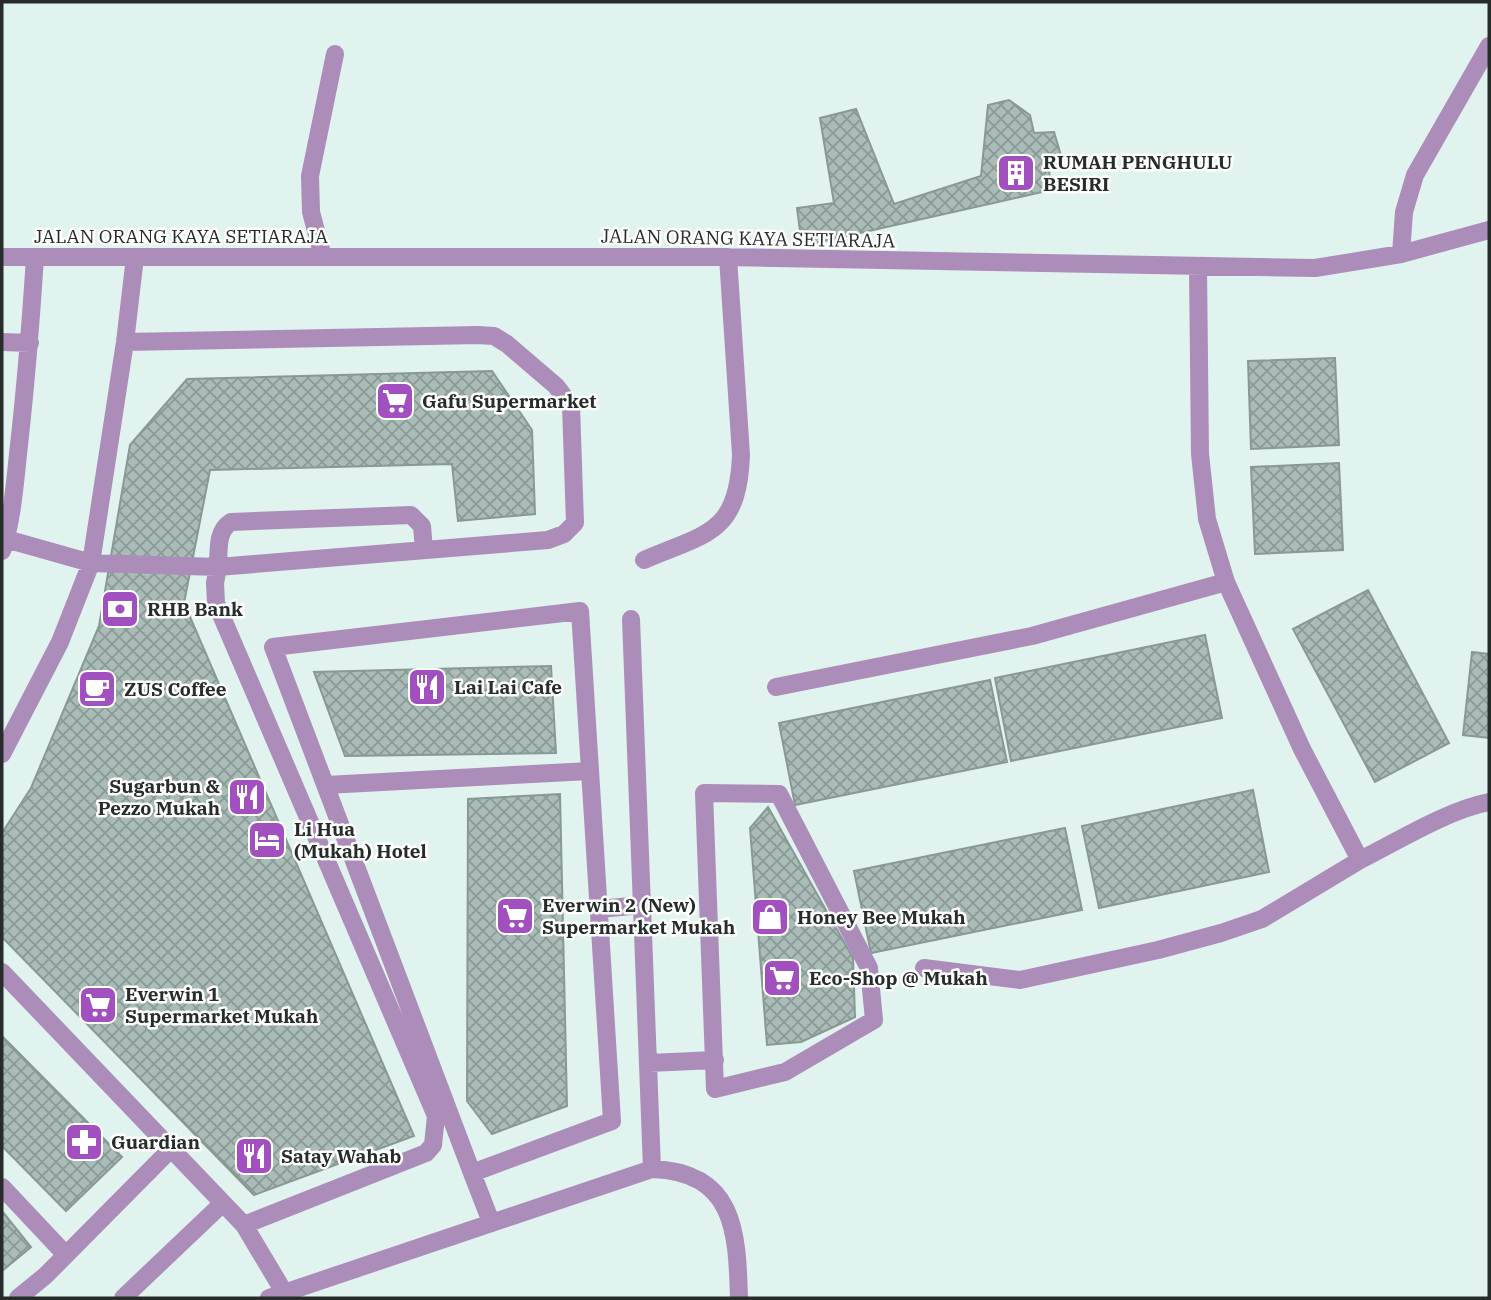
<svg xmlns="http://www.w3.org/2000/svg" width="1491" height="1300" font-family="'IBM Plex Serif',serif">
  <defs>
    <pattern id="building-cross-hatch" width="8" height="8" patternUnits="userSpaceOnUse" patternTransform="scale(1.75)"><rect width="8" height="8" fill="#aabcb7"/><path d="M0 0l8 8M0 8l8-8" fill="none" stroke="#8a9995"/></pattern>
  </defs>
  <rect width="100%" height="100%" fill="#e0f3ee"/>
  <path fill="url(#building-cross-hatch)" stroke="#889995" stroke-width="2" d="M1009,100L1030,115L1034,133L1054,132L1062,159L1049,170L1051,190L802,246L797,208L834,203L820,118L856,109L894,204L981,176L988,105Z
    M1335,358L1339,445L1251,449L1248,361Z
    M492,371L532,430L535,514L458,521L452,464L210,470L184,603L414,1136L254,1195L2,937V833L31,788L99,626L130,445L187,379Z
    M1339,463L1343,550L1255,554L1251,467Z
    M1368,590L1449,743L1375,782L1293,629Z
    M1205,635L1222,718L1011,761L995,678Z
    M1472,652L1489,654V738L1463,735Z
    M551,666L556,753L345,756L314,672Z
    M990,680L1007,762L795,805L779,723Z
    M1253,790L1269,872L1099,908L1082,826Z
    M560,794L567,1106L492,1134L467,1101L468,799Z
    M768,807L853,958L855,1017L801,1042L767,1045L750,828Z
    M1065,828L1082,910L871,953L854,871Z
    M2,1036L122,1157L66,1211L2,1146Z
    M2,1211L31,1247L2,1271Z"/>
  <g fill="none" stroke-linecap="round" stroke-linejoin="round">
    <path stroke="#ac8cb8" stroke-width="18" d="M1401,254L1404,212L1415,175L1489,46
      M2,257H728L1315,268L1401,254L1489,230
      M323,257L311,212L310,176L335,54
      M1198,267L1200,454L1207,519L1226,582L1302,749L1360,860C1398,841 1448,810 1489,802
      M2,342L30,343
      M125,342L478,335L494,336L507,344L556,386L571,406L575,523L564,534L548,540L218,567L215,583L216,603L436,1116L433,1145L426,1153L244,1225
      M6,539L91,563L218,567C219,552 216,531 231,522L411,515L422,526L424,550
      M2,551C13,518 15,480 19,445C26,382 31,320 35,257
      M644,560C707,533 738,534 741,455L728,257
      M631,619L652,1169
      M776,687L1032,636L1226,582
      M2,754L60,642L91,563L125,342L135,257
      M326,785L590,771
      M704,793L779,794L869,968L874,1020L785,1072L715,1089Z
      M599,909L642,905
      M924,968L1020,980L1158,950L1221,933L1262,919L1360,860
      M2,972L244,1225L284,1292
      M649,1063L715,1060
      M472,1173L612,1121L580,611L273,647L472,1173L491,1222
      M2,1187L66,1255
      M18,1298L45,1276L171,1149
      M123,1298L223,1203
      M269,1298L652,1169C735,1172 737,1231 739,1298"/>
  </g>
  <defs>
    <symbol id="building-square" viewBox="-11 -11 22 22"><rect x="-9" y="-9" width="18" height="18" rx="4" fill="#a250bf" stroke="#fff"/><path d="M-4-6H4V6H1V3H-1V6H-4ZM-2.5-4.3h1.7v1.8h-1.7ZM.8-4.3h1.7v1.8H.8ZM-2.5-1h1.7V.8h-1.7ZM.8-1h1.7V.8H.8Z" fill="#fff"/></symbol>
    <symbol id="supermarket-square" viewBox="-11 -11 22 22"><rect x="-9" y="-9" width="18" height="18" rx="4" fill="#a250bf" stroke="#fff"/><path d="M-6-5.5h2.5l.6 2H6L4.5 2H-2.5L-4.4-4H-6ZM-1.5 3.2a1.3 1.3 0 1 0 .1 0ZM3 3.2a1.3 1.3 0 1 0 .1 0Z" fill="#fff"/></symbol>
    <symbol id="bank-square" viewBox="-11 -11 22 22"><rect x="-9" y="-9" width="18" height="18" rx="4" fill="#a250bf" stroke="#fff"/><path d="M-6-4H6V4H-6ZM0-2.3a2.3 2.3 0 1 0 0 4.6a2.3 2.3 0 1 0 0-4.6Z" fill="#fff"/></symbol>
    <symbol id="restaurant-square" viewBox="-11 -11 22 22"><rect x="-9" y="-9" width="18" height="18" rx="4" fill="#a250bf" stroke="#fff"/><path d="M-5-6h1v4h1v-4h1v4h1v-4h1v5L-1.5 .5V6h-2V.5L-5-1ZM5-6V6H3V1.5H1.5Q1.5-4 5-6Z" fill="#fff"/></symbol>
    <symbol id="cafe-square" viewBox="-11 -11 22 22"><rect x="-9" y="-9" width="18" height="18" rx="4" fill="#a250bf" stroke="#fff"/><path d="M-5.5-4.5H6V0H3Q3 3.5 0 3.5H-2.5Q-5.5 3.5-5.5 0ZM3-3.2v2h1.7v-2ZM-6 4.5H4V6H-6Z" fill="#fff"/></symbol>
    <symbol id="hotel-square" viewBox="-11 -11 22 22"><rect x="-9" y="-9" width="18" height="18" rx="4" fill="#a250bf" stroke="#fff"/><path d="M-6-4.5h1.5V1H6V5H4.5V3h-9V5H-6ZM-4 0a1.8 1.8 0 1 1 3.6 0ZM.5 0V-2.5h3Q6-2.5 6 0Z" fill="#fff"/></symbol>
    <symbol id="shop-square" viewBox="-11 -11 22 22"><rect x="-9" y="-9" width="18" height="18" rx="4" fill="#a250bf" stroke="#fff"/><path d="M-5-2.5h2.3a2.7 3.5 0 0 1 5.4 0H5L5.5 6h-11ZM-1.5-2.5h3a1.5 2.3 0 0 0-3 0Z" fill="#fff"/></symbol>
    <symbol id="pharmacy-square" viewBox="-11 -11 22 22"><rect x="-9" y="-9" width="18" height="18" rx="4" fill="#a250bf" stroke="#fff"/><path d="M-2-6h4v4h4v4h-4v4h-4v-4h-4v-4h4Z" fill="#fff"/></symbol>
  </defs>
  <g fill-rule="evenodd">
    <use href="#building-square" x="994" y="151" width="44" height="44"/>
    <use href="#supermarket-square" x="373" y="379" width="44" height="44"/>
    <use href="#bank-square" x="98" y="587" width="44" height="44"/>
    <use href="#restaurant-square" x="405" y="665" width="44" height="44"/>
    <use href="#cafe-square" x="75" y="667" width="44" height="44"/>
    <use href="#restaurant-square" x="225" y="775" width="44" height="44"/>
    <use href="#hotel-square" x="245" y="818" width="44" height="44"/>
    <use href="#supermarket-square" x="493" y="894" width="44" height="44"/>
    <use href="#shop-square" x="748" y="895" width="44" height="44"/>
    <use href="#supermarket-square" x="760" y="956" width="44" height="44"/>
    <use href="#supermarket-square" x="76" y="983" width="44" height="44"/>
    <use href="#pharmacy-square" x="62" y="1120" width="44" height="44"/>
    <use href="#restaurant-square" x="232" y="1134" width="44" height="44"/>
  </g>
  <g text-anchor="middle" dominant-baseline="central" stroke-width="5" stroke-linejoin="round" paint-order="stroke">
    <g font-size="19" font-weight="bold" fill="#252c2a" stroke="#fff" text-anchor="start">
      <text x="1043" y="162">RUMAH PENGHULU<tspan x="1043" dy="22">BESIRI</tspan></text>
      <text x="422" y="401">Gafu Supermarket</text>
      <text x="147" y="609">RHB Bank</text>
      <text x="454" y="687">Lai Lai Cafe</text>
      <text x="124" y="689">ZUS Coffee</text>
      <text x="220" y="786" text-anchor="end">Sugarbun &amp;<tspan x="220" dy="22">Pezzo Mukah</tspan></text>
      <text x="294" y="829">Li Hua<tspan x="294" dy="22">(Mukah) Hotel</tspan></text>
      <text x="542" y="905">Everwin 2 (New)<tspan x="542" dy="22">Supermarket Mukah</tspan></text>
      <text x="797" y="917">Honey Bee Mukah</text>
      <text x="809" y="978">Eco-Shop @ Mukah</text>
      <text x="125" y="994">Everwin 1<tspan x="125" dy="22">Supermarket Mukah</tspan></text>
      <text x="111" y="1142">Guardian</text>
      <text x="281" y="1156">Satay Wahab</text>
    </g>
    <g font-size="19" fill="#252c2a" stroke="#fff">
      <text x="181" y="236">JALAN ORANG KAYA SETIARAJA</text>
      <text transform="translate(748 238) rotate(1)">JALAN ORANG KAYA SETIARAJA</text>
    </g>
  </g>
  <rect width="1491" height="1300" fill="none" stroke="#252c2a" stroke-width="7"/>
</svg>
